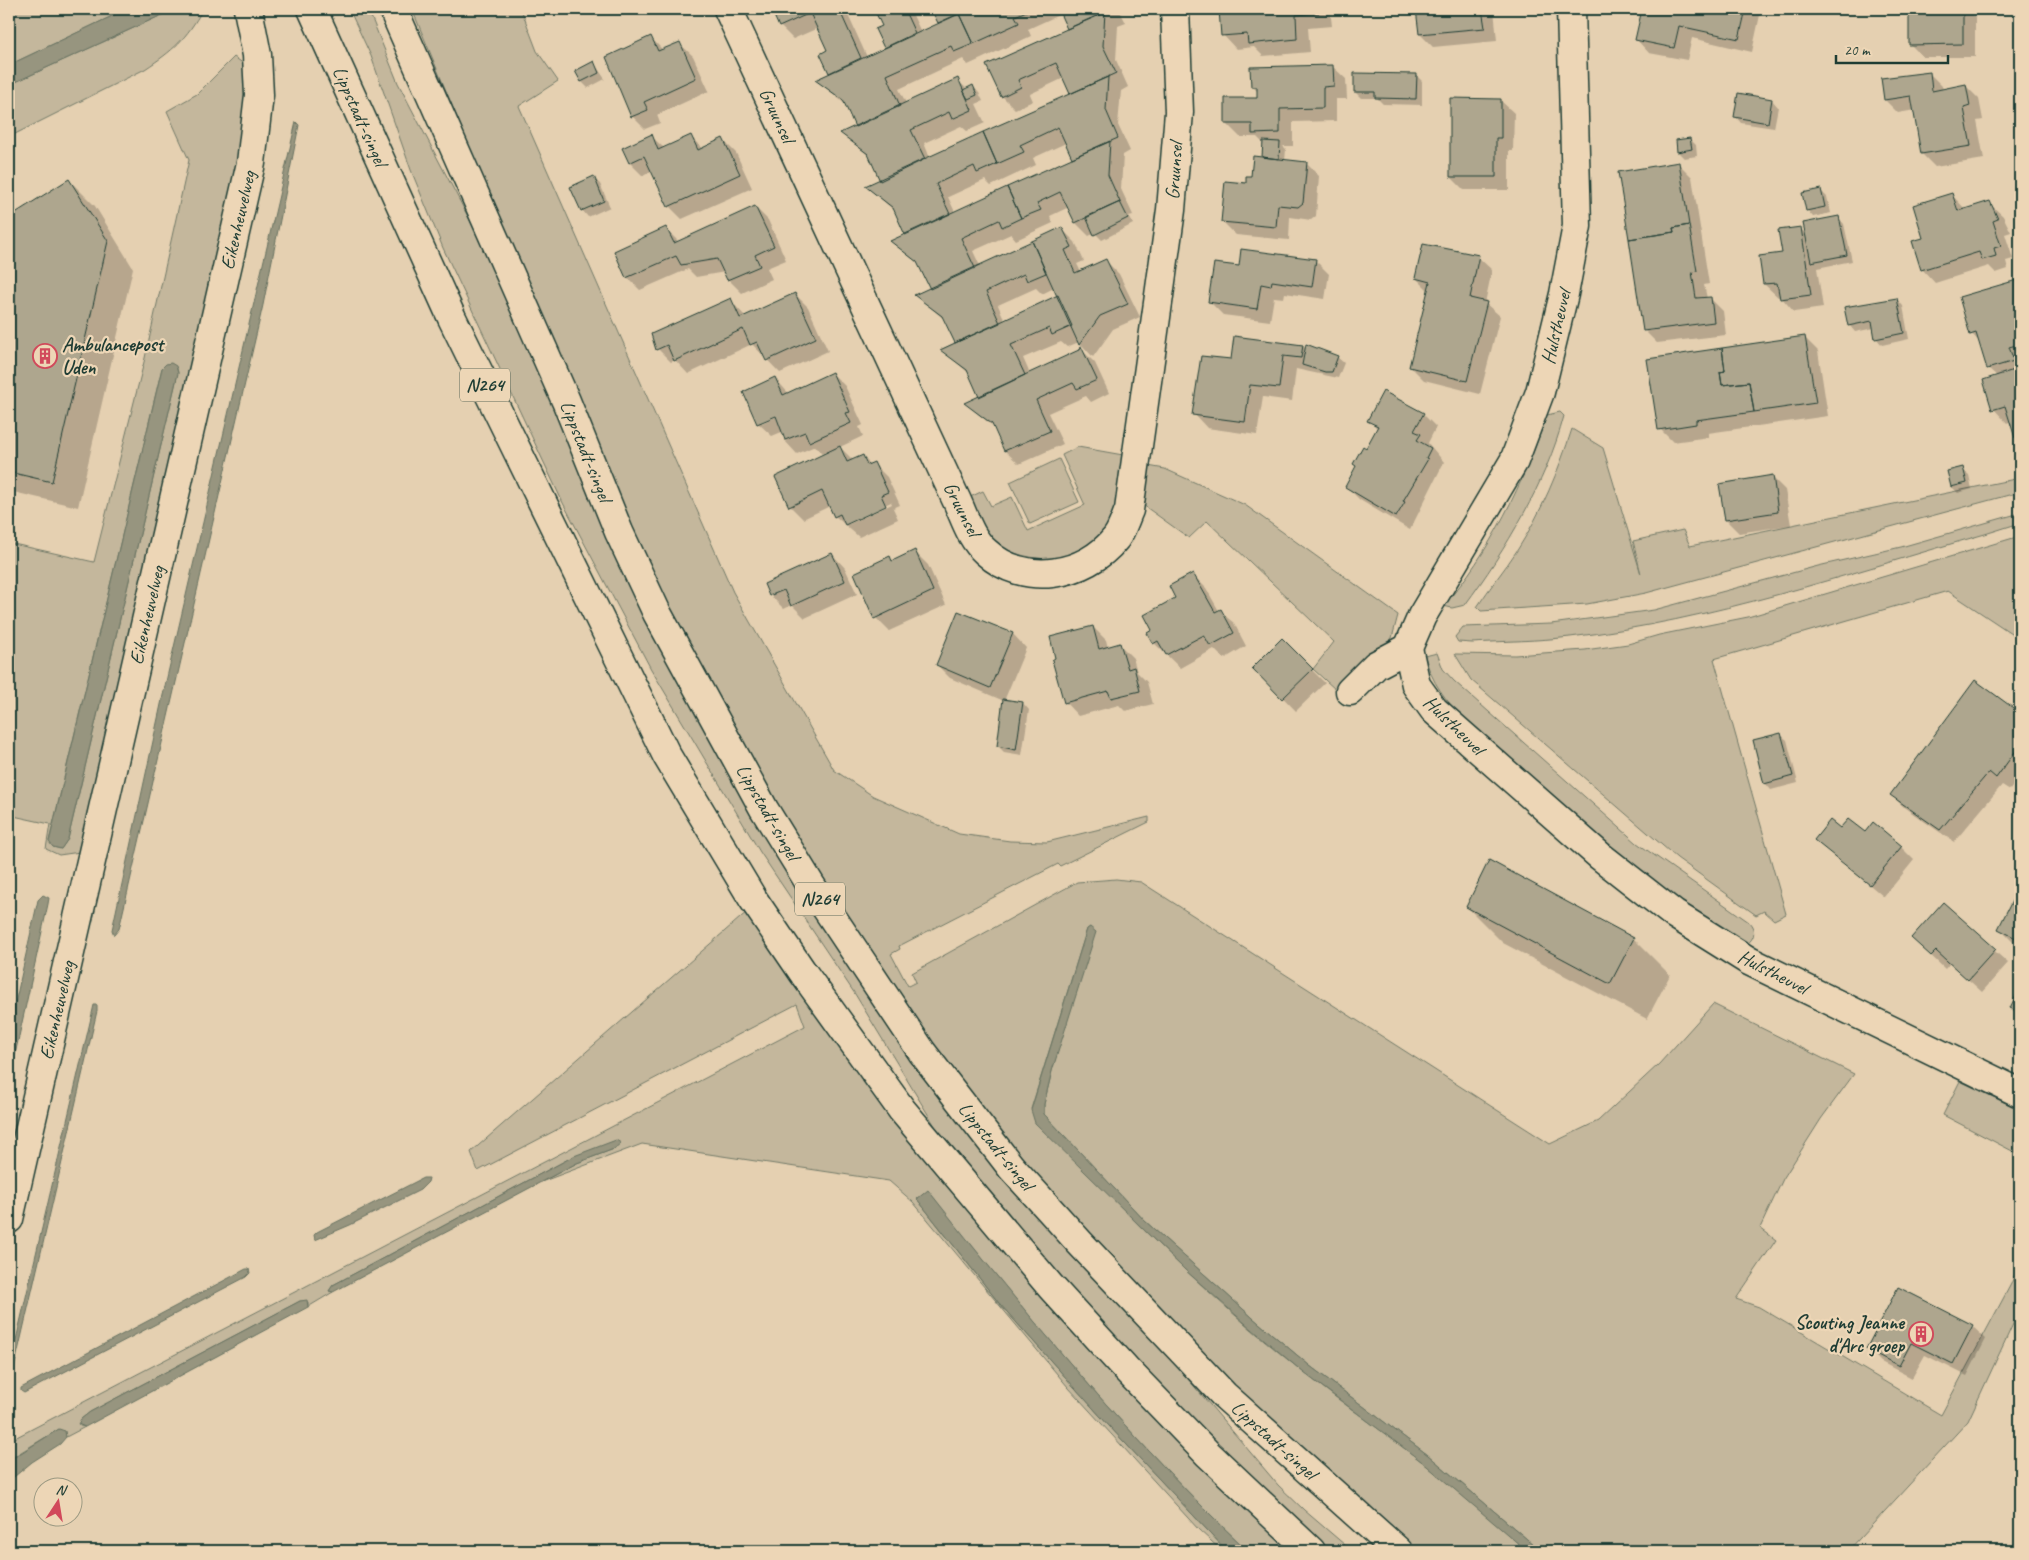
<svg xmlns="http://www.w3.org/2000/svg" width="2029" height="1560" font-family="Caveat,sans-serif">
  <rect width="100%" height="100%" fill="#e5d0b1"/>
  <filter id="ink" filterUnits="userSpaceOnUse"><feTurbulence type="fractalNoise" baseFrequency=".02" numOctaves="2"/><feDisplacementMap in="SourceGraphic" scale="10" xChannelSelector="R" yChannelSelector="G"/><feConvolveMatrix kernelMatrix="1 2 1 2 8 2 1 2 1" color-interpolation-filters="sRGB"/></filter>
  <g filter="url(#ink)">
    <path fill="#c4b79c" stroke="#727a68" fill-rule="evenodd" d="M9,9H127L9,65Z
      M175,9H203C186,39 174,50 145,69L9,137V85Z
      M349,9H368L398,83L498,274L619,558L778,853L1155,1340L1278,1485L1304,1510L1352,1551H1325L1292,1522L1107,1335L949,1149L855,994L760,852L651,669L563,503L443,248L411,170L371,56Z
      M412,9H521L537,51L558,81L519,106L733,592L834,770L873,796L959,834L1010,841L1047,842L1149,817V822L1060,866L1058,864L899,946L900,949L891,954L908,986L916,982L912,973L1077,882L1116,879L1141,882L1550,1144L1598,1121L1659,1064L1713,1004L1854,1074L1821,1119L1783,1179L1760,1228L1776,1240L1736,1299L1759,1307L1941,1415L2011,1284L2020,1261V1309L1968,1421L1848,1551H1541L1428,1455L1310,1366L1253,1318L1145,1221L1044,1114V1104L1052,1071L1090,927L1087,929L1031,1109C1114,1205 1204,1293 1303,1372C1341,1403 1382,1430 1421,1461C1457,1490 1492,1520 1527,1551H1415L1258,1412L1160,1314L1022,1158L954,1073L900,999L793,838L681,639L553,348Z
      M234,57L247,66V127L80,852L59,855L46,849L50,824L9,815V543L94,562L145,358L189,160L167,111L197,94ZM162,368H177L178,373L68,839L61,849L53,847L49,841Z
      M1560,412L1564,416C1546,483 1506,549 1465,605L1452,608L1443,606C1490,554 1524,481 1547,415Z
      M1572,429L1603,448L1641,574L1633,541L1683,530L1690,546L2020,478V492L1646,593L1587,604L1481,611L1477,607C1490,587 1505,569 1518,549C1541,513 1559,470 1572,429Z
      M1078,447L1123,455C1119,481 1119,517 1101,539C1078,567 1015,564 991,538C981,527 975,511 968,498L983,491L991,506L1012,497L1028,531L1085,505L1062,455Z
      M1059,459L1079,502L1030,524L1010,482Z
      M1148,466L1165,469L1245,505L1398,615L1392,638L1336,690L1313,669L1334,642L1207,521L1189,538L1143,505Z
      M2020,513V523L1985,534C1849,573 1711,621 1570,637C1538,641 1505,641 1472,643L1458,642L1455,637L1463,627L1551,624L1654,610L1818,566L1901,547Z
      M2020,536V639L1948,591L1714,659L1786,914L1774,920L1764,911L1756,915L1677,858L1471,680L1455,654L1515,655L1585,650L1628,644L1659,635L1748,617Z
      M1437,653L1443,669L1454,681L1637,843L1749,922C1756,930 1755,938 1747,944C1709,924 1675,897 1641,870C1580,822 1522,770 1463,719C1446,700 1431,682 1425,656Z
      M748,911L1294,1551H1248C1131,1440 1028,1317 928,1191L917,1199L999,1303L1110,1427L1227,1551H1222L1199,1530L1068,1387L913,1202L889,1181L642,1144L541,1182L577,1163L614,1149L574,1156L333,1285L329,1291L333,1292L308,1307V1302L300,1301L90,1412L81,1419L80,1426L85,1427L66,1437L59,1429L13,1457L9,1464V1441L805,1026L797,1004L478,1171L471,1152Z
      M1960,1081L2020,1110V1155L1943,1115Z"/>
    <path fill="#97957f" stroke="#677261" d="M127,9H175L9,85V65Z
      M296,122L299,125L263,305L119,929L114,935L112,930L165,686Z
      M171,363L176,366L178,373L68,839L61,849L53,847L49,842L162,368L166,364Z
      M43,895L49,898L48,904L9,1082V1031L38,900Z
      M1090,927L1096,932L1052,1071L1044,1104V1114L1145,1221L1253,1318L1310,1366L1428,1455L1541,1551H1527L1421,1461L1304,1373L1246,1324L1184,1269L1035,1123L1031,1110L1087,929Z
      M94,1005H97V1011L9,1390V1370Z
      M616,1140L621,1143L614,1149L577,1163L333,1292L329,1291L333,1285L574,1156Z
      M423,1178H429L428,1182L420,1190L350,1225L315,1240L314,1235L317,1232Z
      M928,1190C1028,1317 1131,1440 1248,1551H1227L1110,1427L999,1303L917,1199Z
      M246,1269H249L250,1273L246,1277L24,1393L21,1391V1388Z
      M307,1300L308,1307L85,1427L78,1424L81,1419L90,1412L300,1301Z
      M59,1429L65,1431L66,1437L60,1444L32,1462L9,1481V1464L13,1458Z"/>
    <path fill="#0003" fill-rule="evenodd" d="M772,9H861L848,15L867,57L885,48L877,29L884,26L876,9H910L921,32L939,24L933,9H1119L1126,23L1118,26L1116,60L1128,87L1121,91L1118,125L1130,151L1123,155L1121,189L1133,215L1129,216L1133,224L1102,240L1095,233L1089,236L1076,223L1069,207L1050,216L1053,223L1016,240L1011,234L973,251L980,266L1062,229L1075,242L1084,261L1077,264L1081,272L1106,261L1119,274L1140,317L1113,329L1093,357L1079,342L1067,347L1061,342L1023,358L1030,374L1082,350L1095,363L1109,393L1091,402L1086,396L1048,413L1063,444L1019,464L1005,451L995,428L966,404L981,396L971,375L941,349L956,342L946,321L916,295L931,288L921,266L891,241L906,234L896,212L867,187L881,180L871,158L842,133L856,126L846,105L816,79L830,73L822,54L829,51L818,28L793,39L780,26ZM1061,14L1068,29L1002,96L1015,109L1033,101L1030,94L1064,78L1071,93L930,158L924,143L961,126L967,131L985,123L976,104L983,101L979,93L973,86L967,89L957,80L906,103L899,89L963,59L968,65L1031,36L1028,29ZM1066,143L1073,158L955,212L948,197L985,180L991,186L1036,165L1033,158ZM1036,288L1042,294L1054,288L1058,296L1005,321L998,305Z
      M1245,9H1330L1332,26L1308,28L1310,52L1263,56L1254,47L1236,49L1223,35L1220,11Z
      M1417,9H1494L1497,41L1433,47L1420,34Z
      M1643,9H1754L1760,15L1752,52L1692,38L1687,60L1649,53L1636,39Z
      M1910,9H1967L1975,17V57H1923L1910,44Z
      M651,38L663,50L679,43L693,56L709,91L657,115L660,123L645,129L632,116Z
      M594,63L605,79L588,88L582,82Z
      M1332,66L1346,79L1347,99H1336V121L1293,122V146H1283L1286,149L1285,161L1306,163L1319,176L1316,216L1311,220L1290,217L1289,240L1236,235L1223,222L1266,159L1264,144L1257,137H1240L1227,124L1258,99V92L1252,86Z
      M1929,73L1942,86L1943,90L1966,86L1979,99L1983,120L1977,121L1984,159L1935,167L1922,154L1915,110L1898,113L1885,100Z
      M1416,75L1422,81V105L1383,104L1377,98H1361L1355,92Z
      M1500,100L1514,113L1513,151H1509V190H1464L1451,177Z
      M1772,100L1778,107L1774,128L1741,123L1735,116Z
      M651,136L664,148L690,136L703,149L723,140L736,153L752,188L682,219L669,206L652,171L643,176L630,163Z
      M1690,139L1696,145L1697,156L1684,158L1678,152Z
      M1679,164L1692,177L1709,284L1704,285L1707,298H1710L1723,311L1726,335L1657,343L1644,330Z
      M593,178L600,184L610,207L588,217L582,210Z
      M69,180L95,206L133,268L78,507L9,491V218Z
      M1821,191L1827,197L1831,213L1813,217L1807,210Z
      M1952,195L1966,210L1989,203L2003,216L2011,232L2005,234L2013,259L2006,261L2008,269L1996,273L1989,266L1935,283L1922,269L1925,239Z
      M755,207L768,220L786,260L767,268L772,279L742,293L728,279L725,272L696,277L688,269L640,290L627,277L666,229L679,242Z
      M1838,217L1844,224L1852,261L1817,268L1823,308L1794,312L1781,297H1778L1764,284L1800,228L1807,235Z
      M1478,257L1492,270L1485,303L1500,316L1480,394L1424,380L1411,367L1429,291L1416,278Z
      M1315,260L1329,274L1325,299L1285,293L1284,298L1274,297L1270,321L1223,315L1210,302L1240,267Z
      M2017,281L2020,285V441L2016,437L2011,421L2007,423L1994,409L1997,376L1988,368L1981,344L1972,334Z
      M795,294L808,307L828,351L780,373L752,344L688,374L675,360L671,362L658,349L730,300L746,317Z
      M1897,299L1903,306L1909,339L1882,345L1876,338L1874,328L1855,332L1849,325Z
      M1805,338L1818,351L1828,416L1708,433L1709,437L1673,442L1660,429Z
      M1303,346L1306,349L1337,357L1344,363L1338,378L1296,369L1292,401L1263,397L1257,435L1207,428L1194,414L1232,361Z
      M832,373L845,386L863,425L859,427L863,436L840,447L853,460L862,456L871,465L874,464L887,477L900,505L893,508L898,519L859,537L835,516L830,506L803,519L790,506L824,455L815,446L797,454L785,441L787,438L784,431L772,436L758,423L775,378L789,394ZM781,412L782,414L762,423V420ZM891,502L892,504L849,524L847,523Z
      M1423,414L1436,427L1428,443L1444,462L1410,530L1360,500L1347,487L1378,429L1369,420Z
      M1962,469L1969,475L1972,489L1958,493L1952,487Z
      M1772,477L1785,490L1791,525L1739,533L1726,520Z
      M914,551L928,565L946,605L889,631L876,618L890,558L893,561Z
      M832,554L845,568L857,594L805,618L792,605L784,609L770,595L765,585Z
      M1193,575L1206,588L1219,611L1234,623L1246,646L1224,659L1214,649L1180,668L1154,643V630Z
      M959,612L1013,634L1026,648L1004,701L950,678L937,665Z
      M1093,627L1106,640L1108,648L1120,645L1133,658L1137,672L1147,682L1153,704L1125,711L1119,705L1078,716L1065,702Z
      M1282,640L1325,683L1296,711L1254,668Z
      M1976,681L2020,714V775L2010,790L2002,785L1954,842L1905,808L1891,795Z
      M1004,701L1023,703L1029,710L1022,755L1004,752L998,746Z
      M1780,734L1787,740L1798,783L1771,790L1765,783Z
      M1841,830L1865,833L1901,847L1914,860L1884,897L1816,839Z
      M1490,862L1634,939L1670,975L1647,1019L1503,943L1467,907Z
      M2020,887V945L2013,942L2000,929Z
      M1943,904L2008,963L1982,992L1950,963L1945,969L1926,951Z
      M2020,990V1016L2012,1008Z
      M1972,1326L1986,1339L1967,1376L1925,1355L1912,1378L1881,1362L1868,1349Z"/>
    <path fill="#aea68e" stroke="#1f3d34" d="M771,9H839L861,58L829,73L820,54L827,50L810,13L779,27Z
      M874,9H904L915,33L884,48L875,29L882,26Z
      M931,9H969L938,23Z
      M969,9H1031L1015,16L1019,23L973,44L959,14Z
      M1058,9H1114L1067,29Z
      M1231,9H1319V13L1296,15L1297,39L1248,44L1247,34L1221,36L1219,10Z
      M1416,9H1482L1485,28L1419,34Z
      M1642,9H1746L1739,39L1679,26L1674,48L1635,40Z
      M1909,9H1963V44L1909,45Z
      M1105,12L1103,46L1116,73L1070,94L1056,63L1018,80L1021,87L1001,97L986,65Z
      M959,14L973,44L954,52L951,46L887,75L900,106L855,127L843,100L815,80Z
      M651,36L658,51L680,42L696,78L644,102L648,110L631,117L606,57Z
      M594,61L599,73L581,82L575,71Z
      M1333,65L1334,86L1323,87V108L1280,109V133L1252,134V124H1225V98H1257V87H1251L1250,67Z
      M1930,72L1932,91L1966,84L1970,106L1964,108L1971,146L1921,154L1911,96L1884,100L1881,78Z
      M1354,73L1417,74L1416,99L1375,98V92H1354Z
      M1108,77L1106,110L1118,138L1072,158L1058,127L1020,145L1024,152L997,164L983,132Z
      M958,78L972,110L952,119L949,112L911,130L925,159L880,181L868,154L840,133Z
      M973,85L977,95L968,99L963,90Z
      M1738,93L1772,99L1768,123L1734,117Z
      M1450,98L1501,99V138H1496V177H1450Z
      M983,132L997,164L977,173L974,166L936,184L950,214L905,235L893,208L865,186Z
      M652,134L658,150L691,135L698,150L723,138L740,174L668,207L644,156L629,163L622,148Z
      M1690,138L1692,149L1677,152L1676,140Z
      M1110,141L1108,175L1120,202L1075,223L1060,192L1037,203L1041,210L1021,218L1007,187Z
      M1263,141L1280,142L1279,159L1262,157Z
      M1253,156L1307,162L1303,203L1298,207L1278,205L1276,227L1221,222L1225,181L1246,183V176H1251Z
      M1679,162L1689,225L1673,228L1674,232L1629,239L1618,172Z
      M594,176L604,201L581,211L570,187Z
      M69,179L108,241L52,482L9,472V217Z
      M1007,187L1021,218L1002,227L999,220L961,238L975,268L930,289L917,262L890,241Z
      M1821,189L1825,207L1806,211L1802,193Z
      M1952,193L1958,211L1990,201L1998,219L1993,221L2001,246L1994,248L1996,256L1982,260L1979,252L1921,270L1912,241L1923,238L1913,205Z
      M1120,202L1128,218L1094,235L1086,217Z
      M755,206L774,246L755,255L760,266L727,280L717,259L681,265L676,256L626,278L614,251L666,227L674,243Z
      M1839,216L1847,255L1811,262L1803,223Z
      M1689,225L1697,271L1692,272L1696,298L1711,297L1714,322L1643,331L1629,239L1674,232L1673,228Z
      M1062,227L1072,247L1065,250L1075,273L1106,259L1128,304L1100,316L1079,345L1032,241Z
      M1801,227L1811,295L1780,299L1777,283L1763,284L1759,256L1782,253L1778,230Z
      M1032,241L1046,273L1027,281L1024,274L986,292L1000,323L955,343L942,316L914,295Z
      M1423,244L1479,255L1470,298L1487,302L1467,381L1409,367L1430,282L1415,278Z
      M1241,249L1316,259L1312,287L1272,281L1271,286L1261,284L1257,309L1208,302L1214,263L1239,266Z
      M2017,280L2020,290V301L2017,302L2020,312V344L2009,347L2014,361L1987,369L1976,333L1970,335L1959,297Z
      M795,293L816,338L766,361L757,342L750,345L743,329L674,361L667,345L656,350L651,334L731,298L740,318Z
      M1058,295L1072,326L1052,335L1049,328L1011,345L1025,375L979,397L967,370L940,350Z
      M1897,298L1904,333L1875,339L1872,321L1848,326L1844,307Z
      M1234,336L1303,345L1301,358L1283,356L1279,388L1250,385L1245,422L1192,415L1201,356L1231,359Z
      M1805,336L1816,403L1754,412L1749,382L1722,385L1720,372L1725,371L1722,348Z
      M1080,344L1097,380L1077,389L1073,383L1036,400L1050,431L1004,451L992,424L964,403L1081,349Z
      M1306,344L1338,356L1332,372H1325L1302,365Z
      M1722,348L1725,371L1720,372L1722,385L1749,382L1754,412L1696,420V424L1658,430L1647,359Z
      M2020,368V437L2015,438L2005,406L1992,410L1983,380Z
      M832,372L850,412L846,413L851,423L809,442L805,432L785,440L776,416L757,424L743,392L775,377L783,395Z
      M1383,391L1424,413L1414,431L1421,434L1417,440L1431,448L1426,458L1428,459L1403,501L1405,502L1396,517L1345,487L1356,466L1353,464L1363,446L1366,448L1378,426L1367,421Z
      M840,446L847,462L863,455L867,465L874,462L888,492L881,495L886,506L845,525L840,514L834,517L822,491L789,507L775,477Z
      M1963,467L1967,483L1951,487L1947,471Z
      M1773,475L1778,512L1725,520L1719,484Z
      M915,550L933,591L874,619L854,573L890,556L892,561Z
      M832,553L845,581L791,606L784,590L769,596L764,584Z
      M1193,573L1215,612L1221,609L1234,633L1210,646L1204,635L1166,655L1158,641L1153,644L1147,633L1152,630L1144,615L1175,598L1169,586Z
      M958,611L1013,633L990,688L936,665Z
      M1093,626L1099,649L1120,643L1128,669L1134,667L1140,691L1111,698L1108,691L1064,703L1052,660L1055,658L1050,637Z
      M1282,638L1313,669L1282,699L1252,668Z
      M1975,680L2020,713V745L1996,778L1989,772L1940,830L1890,795Z
      M1003,699L1023,702L1016,750L997,746Z
      M1781,733L1793,776L1764,784L1753,740Z
      M1848,819L1865,832L1873,822L1902,846L1870,885L1814,840L1830,820L1840,828Z
      M1489,860L1634,938L1610,984L1466,907Z
      M2020,885V935L2018,939L1998,929Z
      M1943,902L1996,949L1968,980L1936,951L1931,956L1911,938Z
      M2020,987V1013L2010,1008Z
      M1898,1287L1973,1325L1953,1364L1911,1343L1899,1366L1866,1349Z"/>
    <g fill="none" stroke-linecap="round" stroke-linejoin="round">
      <defs>
        <path id="minor" d="M728,9L956,499C965,518 970,538 986,552C1024,587 1085,577 1116,538C1122,530 1125,519 1129,510L1171,210L1179,112L1175,9
          M1571,9L1577,226L1564,294L1540,392L1514,461L1422,616L1408,648L1416,685L1434,710L1600,856L1674,914L1749,961L2020,1093
          M1350,691L1376,665L1408,648
          M9,1219L251,163L259,95L257,55L248,9"/>
        <path id="primary" d="M312,9L452,318L667,756L753,899L804,974L902,1110L1051,1287L1126,1369L1208,1454L1311,1551
          M393,9L566,401L619,532L657,613L764,809L812,887L922,1052L1011,1167L1079,1242L1224,1395L1398,1551"/>
      </defs>
      <use href="#minor" stroke="#1f3d34" stroke-width="31"/>
      <use href="#primary" stroke="#1f3d34" stroke-width="31"/>
      <use href="#minor" stroke="#edd6b6" stroke-width="28"/>
      <use href="#primary" stroke="#edd6b6" stroke-width="28"/>
    </g>
  </g>
  <defs>
    <symbol id="building-ring" viewBox="-11 -11 22 22"><circle r="9.5" fill="#edd6b6" stroke="#d1495b" stroke-width="1.5"/><path d="M-4-6H4V6H1V3H-1V6H-4ZM-2.5-4.3h1.7v1.8h-1.7ZM.8-4.3h1.7v1.8H.8ZM-2.5-1h1.7V.8h-1.7ZM.8-1h1.7V.8H.8Z" fill="#d1495b"/></symbol>
  </defs>
  <g fill-rule="evenodd">
    <use href="#building-ring" x="31" y="342" width="28" height="28"/>
    <use href="#building-ring" x="1907" y="1320" width="28" height="28"/>
  </g>
  <g text-anchor="middle" dominant-baseline="central" stroke-width="4.5" stroke-linejoin="round" paint-order="stroke">
    <g fill="#edd6b6" stroke="#5d6b5b" stroke-width="1">
      <rect x="460" y="368.5" width="50" height="33" rx="4"/>
      <rect x="795" y="882.5" width="50" height="33" rx="4"/>
    </g>
    <g font-size="19" font-weight="bold" fill="#1f3d34">
      <text x="485" y="385">N264</text>
      <text x="820" y="899">N264</text>
    </g>
    <g font-size="20" fill="#1f3d34" stroke="#edd6b6">
      <text transform="translate(777 115) rotate(65)">Gruunsel</text>
      <text transform="translate(360 116) rotate(66)">Lippstadt-singel</text>
      <text transform="translate(1174 171) rotate(-86)">Gruunsel</text>
      <text transform="translate(238 220) rotate(-77)">Eikenheuvelweg</text>
      <text transform="translate(1556 327) rotate(-77)">Hulstheuvel</text>
      <text transform="translate(586 451) rotate(68)">Lippstadt-singel</text>
      <text transform="translate(962 509) rotate(63)">Gruunsel</text>
      <text transform="translate(147 615) rotate(-77)">Eikenheuvelweg</text>
      <text transform="translate(1454 725) rotate(44)">Hulstheuvel</text>
      <text transform="translate(768 812) rotate(60)">Lippstadt-singel</text>
      <text transform="translate(1773 972) rotate(27)">Hulstheuvel</text>
      <text transform="translate(57 1010) rotate(-77)">Eikenheuvelweg</text>
      <text transform="translate(996 1146) rotate(51)">Lippstadt-singel</text>
      <text transform="translate(1274 1440) rotate(42)">Lippstadt-singel</text>
    </g>
    <g font-size="20" font-weight="bold" fill="#1f3d34" stroke="#edd6b6" text-anchor="start">
      <text x="62" y="344">Ambulancepost<tspan x="62" dy="23">Uden</tspan></text>
      <text x="1904" y="1322" text-anchor="end">Scouting Jeanne<tspan x="1904" dy="23">d'Arc groep</tspan></text>
    </g>
  </g>
  <rect width="2029" height="1560" fill="none" stroke="#edd6b6" stroke-width="30"/>
  <rect x="15" y="15" width="1999" height="1530" fill="none" stroke="#1f3d34" stroke-width="2" filter="url(#ink)"/>
  <g transform="translate(58 1502) rotate(12)"><circle r="24" fill="#edd6b6" stroke="#9b9982"/>
  <path d="M0-4L9 19L0 12L-9 19Z" fill="#d1495b"/>
  <text y="-8" font-size="14" font-weight="bold" text-anchor="middle" fill="#1f3d34">N</text>
  </g>
  <path d="M1836 55v8h112v-8" fill="none" stroke="#1f3d34" stroke-width="2.5"/>
  <text x="1844" y="55" font-size="15" fill="#1f3d34" stroke="#edd6b6" stroke-width="4" paint-order="stroke">20 m</text>
</svg>
